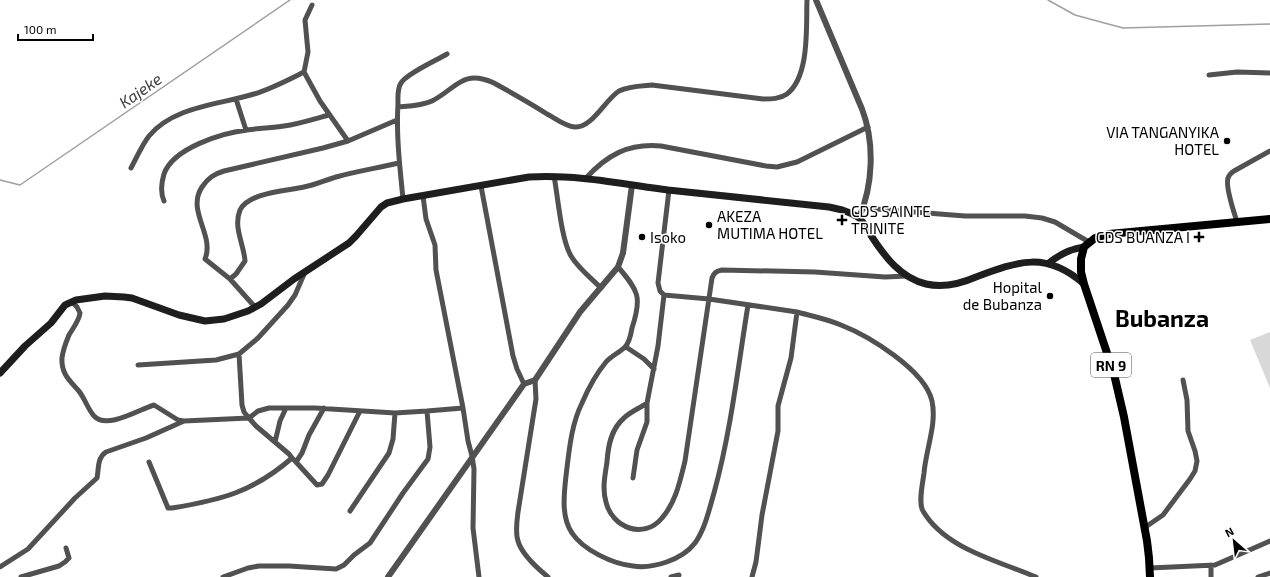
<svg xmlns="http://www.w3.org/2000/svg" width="1270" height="577" font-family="'Exo 2',sans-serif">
  <rect width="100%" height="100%" fill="#fff"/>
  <path fill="#d8d8d8" d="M1270,332V388L1250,340Z"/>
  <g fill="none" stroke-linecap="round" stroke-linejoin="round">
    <path stroke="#9f9f9f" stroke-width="1.5" d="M1048,0L1075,15L1123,28L1270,24
      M0,180L20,185L290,0"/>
    <path stroke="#515151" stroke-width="5" d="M312,5L305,20L308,52L304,72L320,101L348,141
      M1209,75L1237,72L1270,73
      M236,99L246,130
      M398,107C410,106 421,106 432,101C457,88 462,69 494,83C512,93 530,103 547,114C555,118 566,127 575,127C592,128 605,100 619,91C629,86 641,86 652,85L763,99C771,99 780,99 787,94C810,76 806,26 807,0
      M131,168C137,157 142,145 149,136C174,106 219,105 254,94C271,89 288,80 304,72
      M554,176C558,197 561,239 571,256C578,268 591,278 601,288
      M585,179C607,155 628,143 661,146L766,166L777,167L797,162L868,127
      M481,186L513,356L517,369L524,384
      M669,190L658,283L660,291L664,295L709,299L797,312L791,358L778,406V431L762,515L756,562L752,577
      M423,196L426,219L435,245L436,270L463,408L468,441L472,456L474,469L473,528L479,577
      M403,199C400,168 396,136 398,104C398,98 397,89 401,83C406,74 437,60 447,54
      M164,201C160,192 161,184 164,174C173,148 222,133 247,130C260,128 272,128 284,126C299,124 314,119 329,115
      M863,208L965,216H1025L1042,218L1055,222L1089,242
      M1237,222C1234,212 1225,187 1228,178C1229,175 1231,173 1234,171L1270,151
      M618,267C639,291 642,298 632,328C631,334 629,343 625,347C619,353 611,356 606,362C596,374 588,389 582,403C571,425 569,452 566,476C564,494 561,517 572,533C583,550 613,564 633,566C653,569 682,560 695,543C705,529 709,510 714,493C731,431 738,367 748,305
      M230,279L236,274L245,261C244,244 233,228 240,210C249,192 287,191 304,187C315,185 326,180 336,177C357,171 378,168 399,163
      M72,302L77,307L80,313C79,321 73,328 69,335C66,342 63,350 62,358C61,373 69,380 78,390C85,398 87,408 94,416C107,430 140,409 154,405L178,420L184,421L249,418L256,426L289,454L292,458
      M255,307L230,279L205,259C215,235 186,211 202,187C208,178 214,174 224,171L323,148L348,141L397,120
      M797,312C812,316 827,319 841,325C869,336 925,370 932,401C937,424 926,449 924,473C923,482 918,503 923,511C945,549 999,561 1036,577
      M626,347L644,359L654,369
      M239,354L242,405L244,412L249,418L258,411L269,408H315L395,413L427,411L463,408
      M138,365L216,360L239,354L258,338L288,305L295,295L305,272
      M535,380L536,399L518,512C517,521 515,532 518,541C522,555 537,568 548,577
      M647,403L658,346L664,295
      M275,442L280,421L286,408
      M149,462L168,508H172C221,500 253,492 292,458L296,462L302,453L309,435L324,408
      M296,462L317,485L322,484L328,475L360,411
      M633,478L637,450L647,422V403C640,408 630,412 624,418C611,429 608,446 607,462C605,475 602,489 606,502C612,528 644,540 662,518C676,502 680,481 685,461L712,278C714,273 716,271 722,270L815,272L885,277L907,276
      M350,511L389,453L393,439L395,413
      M1144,528L1163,515L1190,479L1195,471L1197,461L1195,451L1188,431L1187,400L1183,380
      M1211,565V577
      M0,567L28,549L75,498L97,478C99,468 97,458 106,452L146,438L184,421
      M1150,568L1215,565L1270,541
      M21,577L59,566L65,562L69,558L66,548
      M223,577L248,568L259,566H289L336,569L344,565L354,555L370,543L403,493L428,459L430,447L427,411
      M671,577L679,575
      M1258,577L1270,573"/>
    <path stroke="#515151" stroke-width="6" d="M816,0L862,109C875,143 873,185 859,218
      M388,577L524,384L535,380L580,312L618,267L623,253L632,185"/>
    <path stroke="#1e1e1e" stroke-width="7" d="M1049,263C1060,254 1070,249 1084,247
      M0,373L25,346L51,323L65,305L76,300L105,296L124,297L132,298L179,315L205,321L224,319L248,311L261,304L294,279L349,243L356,236L381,207L387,203L403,199L529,177C575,174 623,184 668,190C722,196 776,201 829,207C839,209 849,211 858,217C864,222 868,230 872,237C885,257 901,278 926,284C943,288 960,284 976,277C1019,261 1046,251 1084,284"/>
    <path stroke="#000" stroke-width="8" d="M1150,577L1149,558L1147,541L1124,417L1114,374L1084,284L1081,272V259L1084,247L1095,238L1109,234L1270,219"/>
  </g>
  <g fill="#000" stroke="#fff" stroke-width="1.5">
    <circle cx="1227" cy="141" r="4"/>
    <path d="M840 214h4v4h4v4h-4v4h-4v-4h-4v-4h4z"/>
    <circle cx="709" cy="225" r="4"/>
    <circle cx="642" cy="237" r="4"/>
    <path d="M1197 231h4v4h4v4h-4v4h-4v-4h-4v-4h4z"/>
    <circle cx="1050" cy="296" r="4"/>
  </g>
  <g text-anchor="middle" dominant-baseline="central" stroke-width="3" stroke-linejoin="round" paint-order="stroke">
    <rect fill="#fff" stroke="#4c4c4c" stroke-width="1" x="1091" y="353" width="40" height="24" rx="3"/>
    <g font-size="14" font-weight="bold" fill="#000">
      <text x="1111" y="365">RN 9</text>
    </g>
    <g font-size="15" fill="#000" stroke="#fff" text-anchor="end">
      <text x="1219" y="132">VIA TANGANYIKA<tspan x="1219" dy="17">HOTEL</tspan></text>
      <text x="851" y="211" text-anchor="start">CDS SAINTE<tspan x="851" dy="17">TRINITE</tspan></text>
      <text x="717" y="216" text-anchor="start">AKEZA<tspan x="717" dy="17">MUTIMA HOTEL</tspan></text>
      <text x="650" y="237" text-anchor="start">Isoko</text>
      <text x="1190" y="237">CDS BUANZA I</text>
      <text x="1042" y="287">Hopital<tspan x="1042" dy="17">de Bubanza</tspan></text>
    </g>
    <g font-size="16" font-style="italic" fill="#404040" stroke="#fff">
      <text transform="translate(140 90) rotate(-35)">Kajeke</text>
    </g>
    <g font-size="23" font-weight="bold" fill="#000" stroke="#fff">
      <text x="1162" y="318">Bubanza</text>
    </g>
  </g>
  <g transform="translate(1234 541) rotate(332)" stroke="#ffffff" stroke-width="3" paint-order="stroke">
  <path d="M0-3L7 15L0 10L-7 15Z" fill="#000000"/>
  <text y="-6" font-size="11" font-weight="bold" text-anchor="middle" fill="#000000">N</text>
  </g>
  <path d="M18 34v6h75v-6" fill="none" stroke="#000000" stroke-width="2"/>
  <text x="24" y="34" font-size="12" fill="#000000" stroke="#ffffff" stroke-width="3" paint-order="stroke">100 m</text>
</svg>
